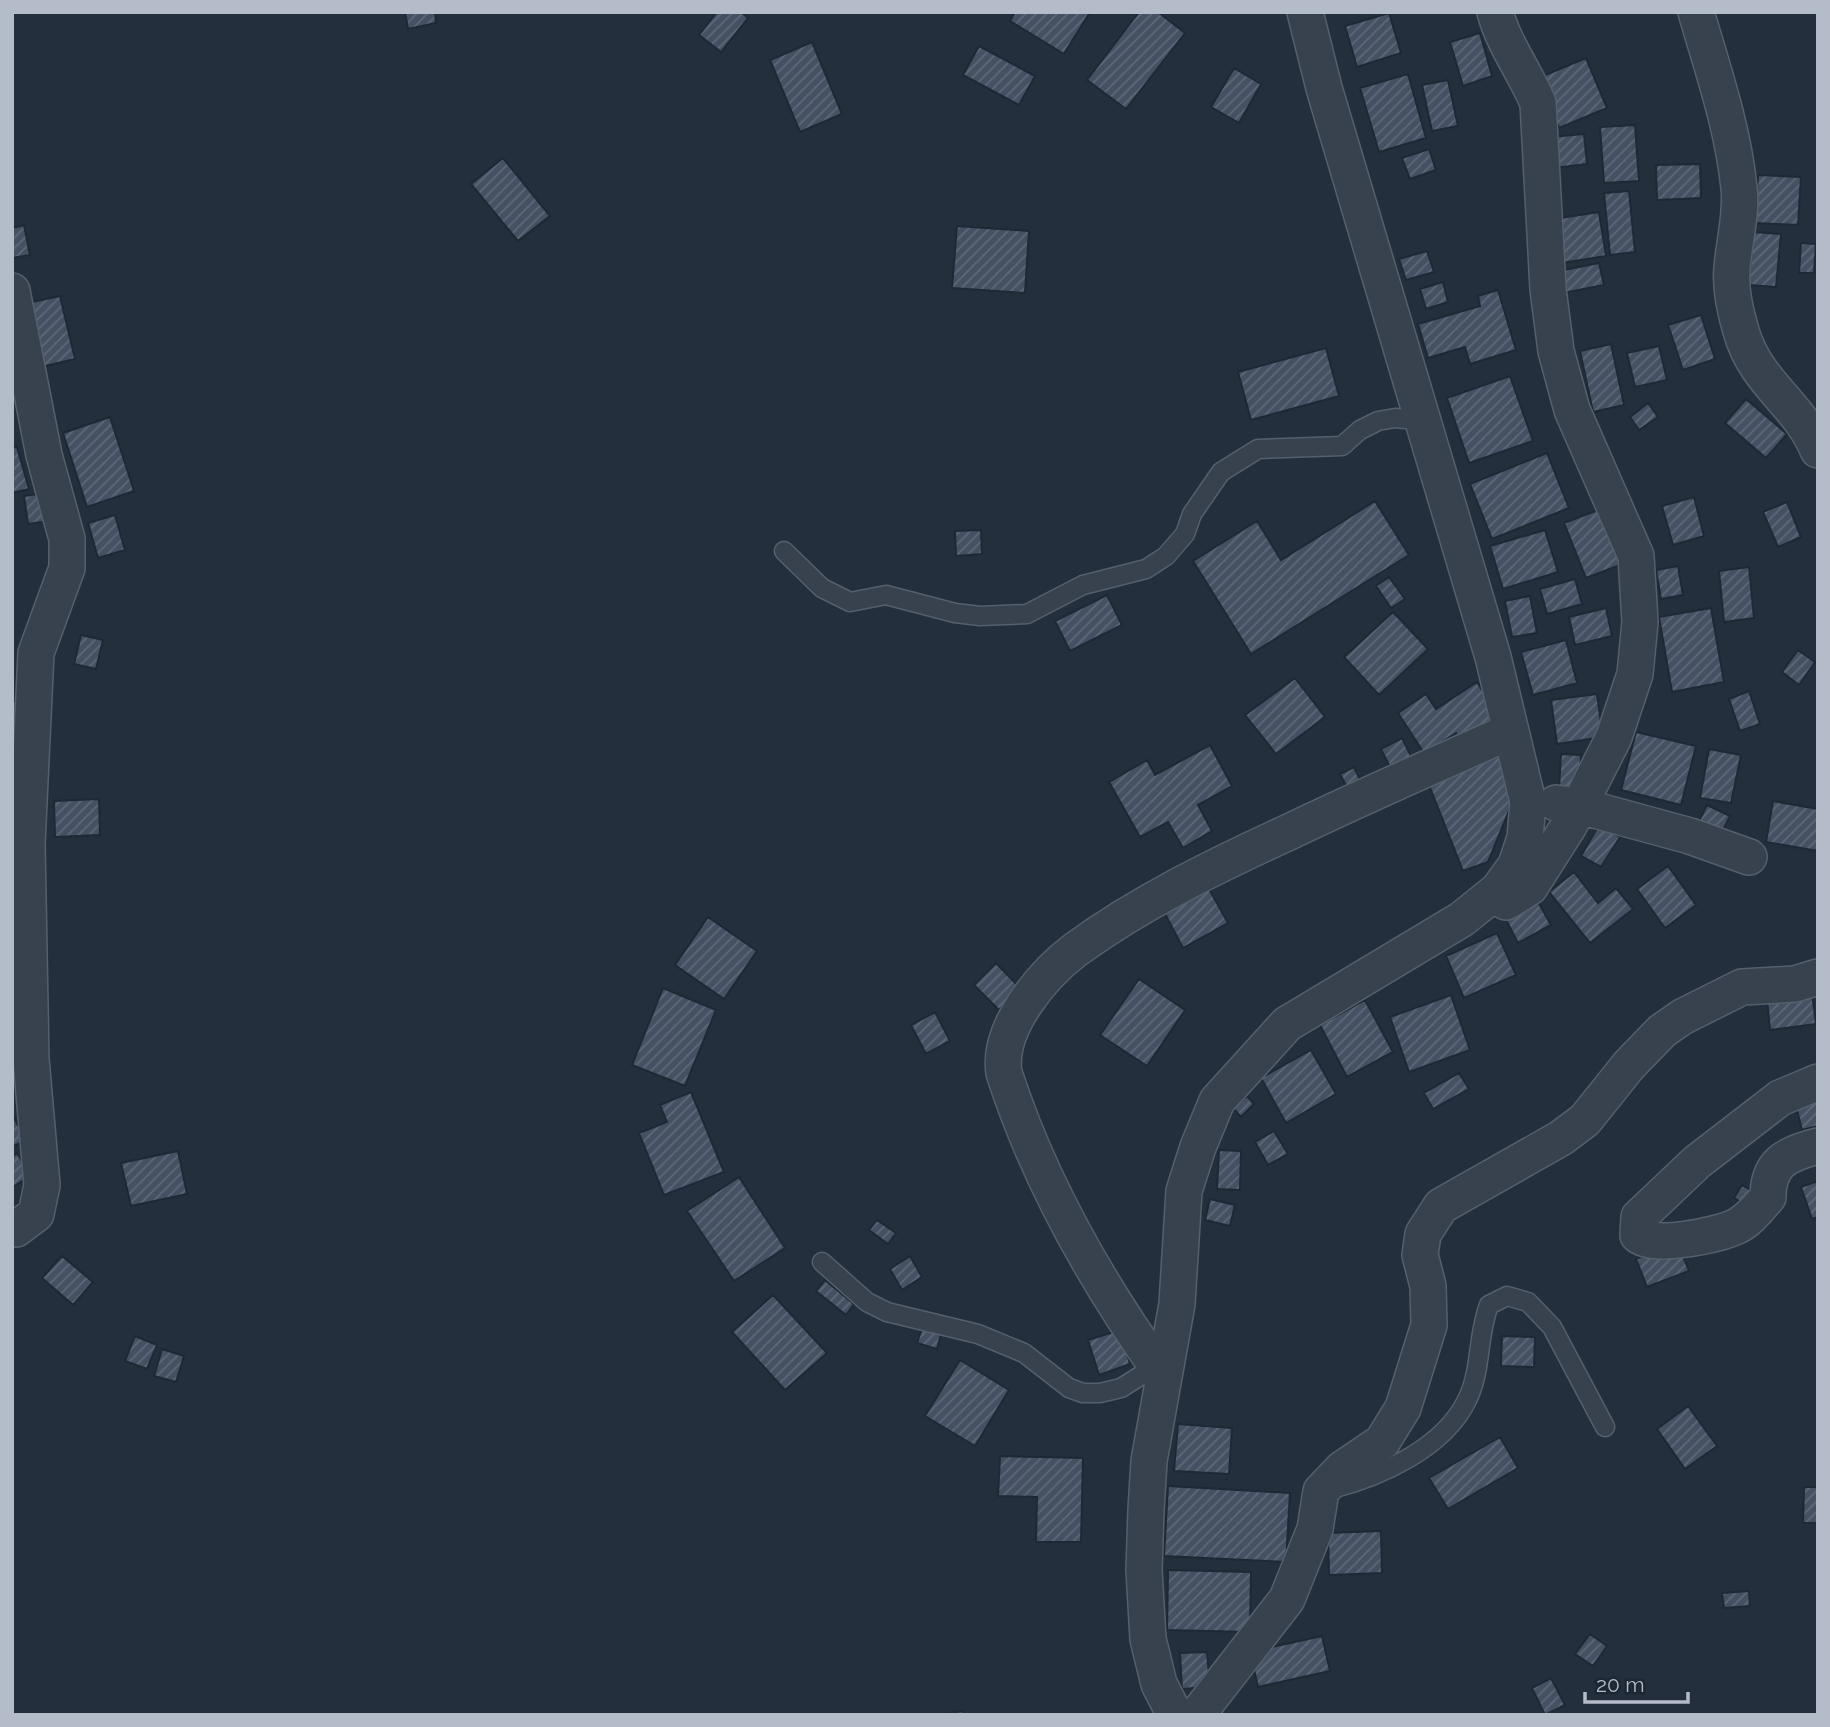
<svg xmlns="http://www.w3.org/2000/svg" width="1830" height="1727" font-family="Raleway,sans-serif">
  <defs>
    <pattern id="building-hatch" width="6" height="6" patternUnits="userSpaceOnUse" patternTransform="scale(1.75)"><rect width="6" height="6" fill="#455162"/><path d="M-1 1l2-2M0 6l6-6M5 7l2-2" fill="none" stroke="#5d6877"/></pattern>
  </defs>
  <rect width="100%" height="100%" fill="#242f3e"/>
  <path fill="url(#building-hatch)" stroke="#1f2835" stroke-width="2" d="M405,12H435L436,23L408,29Z
    M717,12H741L748,18L721,52L699,35Z
    M1015,12L1054,13L1090,12L1064,54L1010,21Z
    M1139,12H1158L1185,33L1126,109L1087,80Z
    M1389,13L1401,53L1357,67L1345,26Z
    M1480,33L1492,76L1463,86L1450,42Z
    M812,42L842,114L800,132L770,60Z
    M979,46L1035,76L1019,105L963,75Z
    M1586,58L1607,108L1559,128L1538,78Z
    M1234,68L1261,84L1239,123L1211,107Z
    M1408,74L1426,138L1379,152L1360,88Z
    M1448,80L1458,126L1432,131L1422,85Z
    M1635,125L1639,181L1604,183L1600,127Z
    M1584,134L1587,164L1554,168L1551,137Z
    M1429,149L1436,170L1410,179L1402,158Z
    M503,158L550,216L518,241L471,184Z
    M1700,164L1701,198L1657,200L1656,165Z
    M1758,175L1801,177L1798,225L1755,223Z
    M1629,191L1635,252L1610,255L1604,193Z
    M1599,212L1606,256L1561,263L1554,219Z
    M24,225L30,255L12,258V228Z
    M957,226L1029,231L1025,293L952,288Z
    M1754,232L1781,234L1776,287L1748,285Z
    M1801,243L1816,244L1814,273H1799Z
    M1427,251L1434,272L1406,280L1399,259Z
    M1599,263L1604,285L1563,293L1559,271Z
    M1443,282L1448,302L1426,309L1420,289Z
    M1498,290L1516,350L1470,364L1465,347L1428,358L1418,324L1480,306L1478,296Z
    M60,296L75,359L37,368L23,304Z
    M1701,315L1715,359L1683,370L1668,325Z
    M1611,344L1624,405L1593,412L1580,351Z
    M1659,346L1667,380L1635,387L1627,353Z
    M1326,348L1339,396L1251,420L1238,372Z
    M1510,376L1533,441L1469,463L1447,398Z
    M1746,399L1787,434L1766,458L1725,423Z
    M1648,403L1658,417L1639,430L1630,417Z
    M110,417L134,491L87,507L63,433Z
    M17,447L29,489L12,493V448Z
    M1547,453L1569,508L1492,539L1470,484Z
    M45,493L49,521L28,524L24,496Z
    M1694,497L1704,536L1673,545L1662,506Z
    M1375,501L1409,555L1251,654L1193,561L1257,521L1281,560Z
    M1787,502L1801,537L1778,547L1763,512Z
    M1606,507L1628,562L1586,578L1564,523Z
    M115,515L125,550L98,558L88,523Z
    M981,530L982,554L956,556L955,531Z
    M1545,530L1558,572L1503,589L1490,546Z
    M1678,566L1683,595L1661,599L1656,570Z
    M1749,567L1754,618L1724,622L1719,571Z
    M1389,577L1405,599L1391,608L1376,586Z
    M1575,579L1582,604L1547,614L1540,589Z
    M1107,595L1122,625L1070,651L1055,621Z
    M1530,596L1537,633L1512,637L1505,601Z
    M1606,608L1612,636L1575,645L1569,617Z
    M1711,608L1724,682L1672,692L1659,617Z
    M1393,612L1428,649L1379,695L1344,657Z
    M81,635L103,640L96,669L74,664Z
    M1566,640L1577,683L1533,695L1521,652Z
    M1798,650L1815,662L1799,685L1782,672Z
    M1295,678L1325,717L1276,754L1245,715Z
    M1477,682L1500,718L1463,742L1456,733L1424,753L1398,713L1426,694L1436,709Z
    M1749,691L1760,724L1740,731L1729,699Z
    M1597,694L1603,737L1557,744L1551,700Z
    M12,701H16L17,759H12Z
    M1636,732L1696,746L1681,805L1621,790Z
    M1402,738L1414,762L1393,773L1381,749Z
    M1210,745L1232,786L1198,805L1212,831L1183,848L1168,822L1140,837L1109,782L1147,760L1155,775Z
    M1709,749L1741,755L1731,803L1700,798Z
    M1499,750L1516,794L1488,862L1463,871L1427,780Z
    M1561,754L1581,755L1579,789L1559,788Z
    M1354,767L1362,784L1349,791L1340,774Z
    M99,799L100,835L55,837L54,801Z
    M1773,801L1818,809V851L1766,842Z
    M1707,805L1730,816L1722,832L1699,821Z
    M1599,825L1620,837L1601,867L1581,856Z
    M1668,866L1696,905L1665,928L1637,889Z
    M1574,872L1598,903L1616,888L1633,909L1590,943L1549,892Z
    M1208,887L1228,923L1183,948L1164,912Z
    M1537,900L1551,925L1518,943L1505,918Z
    M708,917L757,951L724,999L675,965Z
    M1497,933L1516,975L1464,998L1446,956Z
    M996,963L1021,989L999,1010L974,985Z
    M1139,979L1185,1010L1147,1066L1100,1035Z
    M663,988L716,1010L685,1086L632,1065Z
    M1812,993L1816,1024L1770,1030L1767,999Z
    M1451,995L1470,1050L1409,1072L1390,1017Z
    M1365,1000L1393,1052L1347,1077L1320,1025Z
    M935,1012L950,1041L926,1054L911,1025Z
    M1311,1050L1336,1094L1286,1123L1261,1078Z
    M1459,1073L1469,1089L1433,1109L1424,1093Z
    M691,1092L724,1172L664,1195L639,1133L667,1122L660,1105Z
    M1247,1096L1254,1104L1241,1117L1233,1108Z
    M1818,1096V1126L1802,1130L1795,1102Z
    M12,1114L26,1140L12,1147Z
    M1274,1131L1288,1154L1268,1165L1255,1142Z
    M1219,1150L1241,1151L1240,1190L1217,1189Z
    M178,1151L187,1194L131,1206L121,1163Z
    M17,1153L31,1175L13,1187L12,1157Z
    M739,1177L785,1248L734,1281L687,1211Z
    M1818,1181V1217L1812,1219L1801,1187Z
    M1742,1185L1754,1192L1746,1205L1734,1198Z
    M1210,1199L1235,1205L1230,1226L1205,1220Z
    M877,1220L896,1233L888,1244L869,1230Z
    M1678,1243L1689,1271L1647,1287L1636,1259Z
    M62,1256L93,1282L73,1305L42,1278Z
    M910,1256L922,1277L902,1290L890,1269Z
    M825,1280L854,1304L846,1315L816,1291Z
    M773,1295L827,1353L785,1390L732,1332Z
    M922,1328L941,1334L937,1349L917,1343Z
    M1120,1330L1130,1364L1099,1375L1088,1340Z
    M135,1336L157,1345L147,1369L125,1361Z
    M1502,1336L1535,1337L1534,1367L1501,1366Z
    M162,1349L184,1356L176,1382L154,1376Z
    M960,1360L1009,1390L975,1446L925,1416Z
    M1688,1406L1717,1446L1685,1469L1657,1429Z
    M1178,1424L1232,1428L1229,1474L1174,1471Z
    M1500,1437L1518,1468L1448,1509L1429,1478Z
    M1000,1456L1083,1458L1081,1542H1036L1037,1497L998,1496Z
    M1168,1486L1290,1493L1286,1562L1164,1556Z
    M1804,1487H1818V1523H1803Z
    M1381,1531L1382,1573L1329,1575L1328,1533Z
    M1168,1570L1251,1572L1250,1632L1167,1630Z
    M1749,1591L1750,1606L1724,1608L1722,1593Z
    M1590,1634L1607,1646L1593,1666L1575,1654Z
    M1322,1636L1330,1671L1258,1687L1250,1652Z
    M1207,1652L1210,1687L1182,1689L1180,1653Z
    M1551,1678L1565,1705L1545,1715L1532,1688Z
    M963,1711V1715H936Z"/>
  <g fill="none" stroke-linecap="round" stroke-linejoin="round">
    <defs>
      <path id="service" d="M784,551L822,588L850,602L886,595L955,613L980,616L1027,614L1083,585L1146,569L1166,556L1185,534L1192,514L1221,472L1258,449L1342,446L1360,430L1378,421L1395,418L1418,420L1425,426
        M822,1262L867,1302L887,1312L978,1334L1024,1353L1069,1388L1083,1393H1100L1121,1388L1156,1366
        M1331,1489C1380,1477 1444,1448 1467,1400C1482,1370 1477,1336 1489,1305L1507,1296L1528,1302L1552,1327L1605,1427"/>
      <path id="minor" d="M1495,12C1504,45 1525,72 1538,103L1548,289L1556,351L1572,410L1636,556L1640,622L1635,674L1614,737L1570,824L1530,887L1506,902
        M1696,12C1713,70 1733,128 1739,188C1742,214 1734,242 1732,268C1730,288 1735,311 1741,331C1756,384 1798,402 1818,450
        M12,291L44,455L67,539V568L36,653L27,844L31,1059L42,1185L36,1214L16,1229H12
        M1556,803L1580,806L1690,836L1749,857
        M1818,1082L1780,1098L1697,1162L1639,1217L1638,1235C1653,1249 1717,1235 1735,1227C1749,1221 1758,1208 1768,1197C1768,1163 1786,1154 1818,1146
        M1163,1375C1097,1283 1039,1181 1004,1073C997,1029 1041,976 1075,950C1141,902 1215,866 1289,832C1362,797 1437,764 1511,731
        M1175,1715L1159,1684L1148,1639L1144,1570L1146,1510L1149,1461L1177,1304L1184,1191L1198,1147L1217,1101L1287,1024L1462,919L1498,890L1516,865L1525,838L1528,802L1493,657L1324,88L1305,12
        M1197,1715L1287,1599L1315,1529L1321,1491L1342,1469L1382,1442L1403,1408L1429,1325L1428,1286L1420,1255L1423,1234L1441,1206L1561,1138L1585,1120L1629,1065L1662,1031L1682,1017L1742,987L1795,984L1818,977"/>
    </defs>
    <use href="#service" stroke="#565f6c" stroke-width="21"/>
    <use href="#minor" stroke="#565f6c" stroke-width="38"/>
    <use href="#service" stroke="#38414e" stroke-width="18"/>
    <use href="#minor" stroke="#38414e" stroke-width="35"/>
  </g>
  <rect width="1830" height="1727" fill="none" stroke="#b4bcc9" stroke-width="28"/>
  <path d="M1585 1692v10h103v-10" fill="none" stroke="#b4bcc9" stroke-width="3.5"/>
  <text x="1596" y="1692" font-size="21" fill="#b4bcc9" stroke="#1d2633" stroke-width="5" paint-order="stroke">20 m</text>
</svg>
